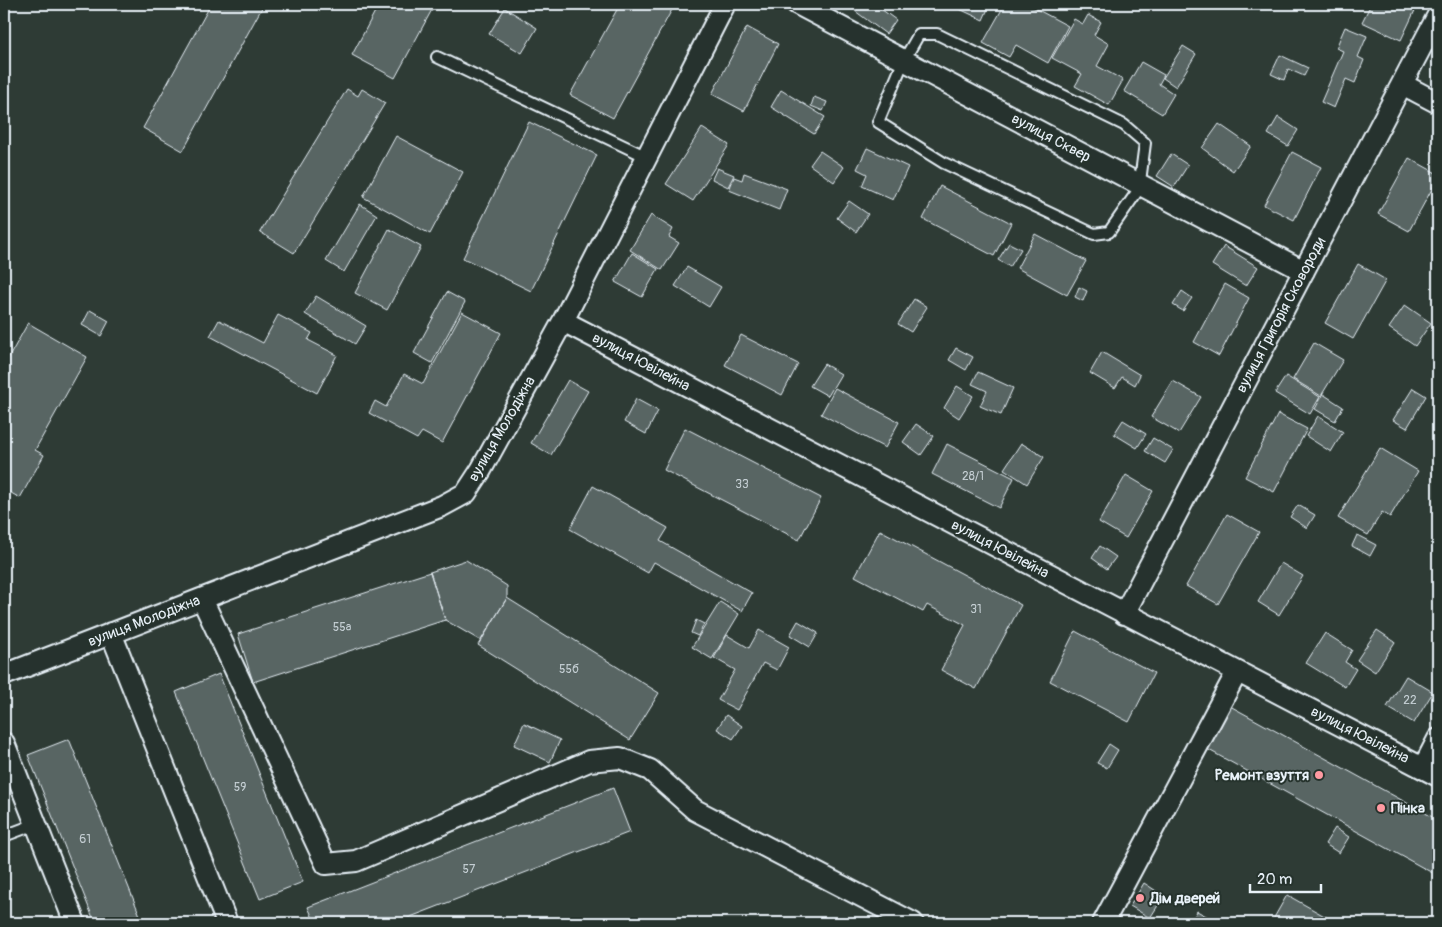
<svg xmlns="http://www.w3.org/2000/svg" width="1442" height="927" font-family="Pangolin,sans-serif">
  <rect width="100%" height="100%" fill="#2e3b35"/>
  <filter id="ink" filterUnits="userSpaceOnUse"><feTurbulence type="fractalNoise" baseFrequency=".02" numOctaves="2"/><feDisplacementMap in="SourceGraphic" scale="10" xChannelSelector="R" yChannelSelector="G"/><feConvolveMatrix kernelMatrix="1 2 1 2 8 2 1 2 1" color-interpolation-filters="sRGB"/></filter>
  <g filter="url(#ink)">
    <path fill="#596563" stroke="#e8f1f8" d="M211,4H264L183,151L143,128Z
      M379,4H435L395,78L352,55Z
      M620,4H675L613,118L570,95Z
      M861,4H874L896,20L886,34L855,11Z
      M949,4H990L983,20Z
      M1005,4H1027L1068,26L1048,63L1016,45L1009,57L983,43Z
      M1371,4H1418L1401,40L1362,22Z
      M505,8L537,28L522,53L489,34Z
      M1088,15L1101,22L1094,35L1109,44L1097,66L1123,80L1109,105L1075,86L1082,74L1052,58L1074,19L1083,24Z
      M747,27L778,44L744,111L712,94Z
      M1345,27L1367,36L1358,57L1364,60L1355,83L1346,79L1334,108L1321,102L1343,51L1336,48Z
      M1183,46L1196,54L1176,87L1163,78Z
      M1280,55L1308,68L1304,76L1288,69L1284,80L1271,74Z
      M1141,62L1164,75L1159,84L1174,94L1162,114L1124,91Z
      M347,89L358,96L362,89L385,103L294,253L260,232Z
      M781,90L825,117L814,134L771,107Z
      M814,97L827,102L823,111L811,106Z
      M1278,117L1298,130L1288,146L1268,134Z
      M529,122L597,155L531,291L463,258Z
      M1219,124L1251,146L1233,171L1202,148Z
      M702,128L729,145L693,201L666,184Z
      M396,136L463,172L430,234L363,197Z
      M867,148L908,167L893,200L862,186L867,174L857,169Z
      M820,151L844,167L834,182L810,165Z
      M1292,152L1321,167L1294,220L1264,205Z
      M1171,154L1188,165L1174,187L1157,176Z
      M1409,158L1438,174V178L1409,231L1378,214Z
      M717,168L734,175L728,187L712,179Z
      M744,173L787,189L779,210L729,190L734,177L742,180Z
      M940,186L1011,223L994,256L923,219Z
      M849,201L868,214L856,232L837,218Z
      M360,204L377,215L344,272L326,261Z
      M651,215L673,229L669,237L679,243L662,270L630,250Z
      M389,229L421,247L387,310L355,293Z
      M1035,234L1086,261L1067,295L1017,268Z
      M1009,243L1021,249L1010,267L998,260Z
      M1224,246L1258,267L1246,286L1212,265Z
      M632,253L658,269L642,297L615,282Z
      M1358,264L1386,280L1353,339L1325,323Z
      M687,267L721,287L709,307L675,286Z
      M1225,284L1249,298L1219,356L1194,342Z
      M1079,287L1087,291L1083,301L1075,297Z
      M1182,291L1192,298L1183,311L1173,305Z
      M447,292L465,302L432,363L414,353Z
      M316,296L366,326L355,344L305,314Z
      M914,299L927,307L911,332L898,324Z
      M1405,305L1431,323L1415,346L1389,328Z
      M90,310L109,321L101,336L82,325Z
      M462,312L501,333L442,443L422,432L417,439L369,413L375,401L386,407L404,374L423,384Z
      M278,315L312,333L308,340L337,355L317,393L210,336L219,320L263,343Z
      M28,323L87,357L35,450L44,455L20,498L4,489V366Z
      M741,335L798,364L782,395L725,365Z
      M1314,343L1343,360L1321,396L1293,379Z
      M956,348L973,357L966,370L949,360Z
      M1102,352L1140,375L1135,385L1122,377L1115,388L1090,373Z
      M824,364L841,374L828,396L810,386Z
      M978,372L1013,388L1001,415L980,406L987,391L972,384Z
      M1286,376L1320,397L1310,414L1275,393Z
      M568,380L588,391L551,455L531,443Z
      M1173,381L1201,397L1179,433L1151,417Z
      M957,386L973,396L959,418L944,408Z
      M835,388L899,422L885,448L821,414Z
      M1413,388L1426,396L1407,428L1393,420Z
      M1323,394L1343,407L1335,421L1315,409Z
      M636,399L658,411L646,434L624,422Z
      M1278,414L1307,429L1274,492L1245,477Z
      M1318,416L1343,432L1331,452L1306,436Z
      M1123,420L1146,434L1137,448L1114,434Z
      M916,424L934,436L921,455L903,442Z
      M685,428L821,498L799,540L664,470Z
      M1153,438L1173,450L1165,463L1145,451Z
      M1021,443L1044,457L1027,484L1004,469Z
      M947,444L1014,478L999,508L932,474Z
      M1380,448L1418,471L1390,517L1382,512L1368,535L1338,518Z
      M1126,475L1153,491L1126,538L1099,522Z
      M593,486L668,528L660,541L752,593L742,611L654,562L648,573L570,529Z
      M1298,505L1315,515L1307,528L1290,517Z
      M1227,514L1259,532L1218,604L1186,586Z
      M880,530L1021,605L976,689L941,670L965,625L927,605L923,612L855,576Z
      M1357,535L1376,545L1370,556L1352,546Z
      M1100,546L1116,557L1107,569L1092,558Z
      M466,560L507,586V598L481,641L445,620L430,572Z
      M1281,563L1303,576L1279,615L1258,602Z
      M430,572L445,620L253,682L238,634Z
      M507,598L659,693L630,740L478,645Z
      M720,602L739,614L712,659L692,647Z
      M696,620L704,624L698,636L691,633Z
      M798,621L818,633L810,647L790,635Z
      M759,630L789,647L777,670L763,663L737,710L718,700L735,670L714,658L727,635L749,648Z
      M1377,630L1395,642L1375,672L1357,660Z
      M1075,631L1154,673L1129,722L1050,681Z
      M1325,633L1352,650L1345,662L1356,669L1345,687L1306,663Z
      M219,674L303,882L260,899L176,692Z
      M1406,676L1433,692L1414,723L1387,707Z
      M1230,706L1438,820V876L1207,749Z
      M726,715L742,726L733,739L717,729Z
      M524,723L560,740L550,762L514,745Z
      M69,739L143,923H95L28,755Z
      M1109,744L1118,750L1107,768L1097,763Z
      M613,788L630,832L395,923H315L308,907Z
      M1335,828L1349,837L1339,853L1325,844Z
      M1144,883L1164,896L1150,918L1130,906Z
      M1287,895L1337,923H1271Z
      M1197,911L1219,923H1191Z"/>
    <g fill="none" stroke-linecap="round" stroke-linejoin="round">
      <defs>
        <path id="service" d="M919,34H937L1124,125L1145,143L1139,189L1109,232L1094,234L944,163L878,122L904,60Z
          M437,57L647,157
          M4,836L36,824"/>
        <path id="minor" d="M797,4L1304,271
          M1402,84L1438,103
          M563,321L1438,776
          M202,599L326,864L356,861L589,761L620,758L650,770L695,810L913,923
          M1124,614L1438,15
          M111,633L227,923
          M4,675L442,506L466,493L481,470L563,321L725,4
          M4,743L75,923
          M1423,768L1438,739
          M1103,923L1237,672"/>
      </defs>
      <use href="#service" stroke="#e8f1f8" stroke-width="14"/>
      <use href="#minor" stroke="#e8f1f8" stroke-width="24"/>
      <use href="#service" stroke="#26332d" stroke-width="10"/>
      <use href="#minor" stroke="#26332d" stroke-width="20"/>
    </g>
  </g>
  <g fill="#ff9aa2" stroke="#26332d" stroke-width="2">
    <circle cx="1319" cy="775" r="5"/>
    <circle cx="1381" cy="808" r="5"/>
    <circle cx="1140" cy="898" r="5"/>
  </g>
  <g text-anchor="middle" dominant-baseline="central" stroke-width="4" stroke-linejoin="round" paint-order="stroke">
    <g font-size="12" fill="#c4ced3">
      <text x="973" y="476">28/1</text>
      <text x="742" y="484">33</text>
      <text x="976" y="609">31</text>
      <text x="342" y="627">55а</text>
      <text x="569" y="669">55б</text>
      <text x="1410" y="700">22</text>
      <text x="240" y="787">59</text>
      <text x="85" y="839">61</text>
      <text x="469" y="869">57</text>
    </g>
    <g font-size="15" fill="#e8f1f8" stroke="#26332d">
      <text transform="translate(1051 138) rotate(28)">вулиця Сквер</text>
      <text transform="translate(1281 315) rotate(-62)">вулиця Григорія Сковороди</text>
      <text transform="translate(641 362) rotate(28)">вулиця Ювілейна</text>
      <text transform="translate(502 429) rotate(-60)">вулиця Молодіжна</text>
      <text transform="translate(1000 549) rotate(28)">вулиця Ювілейна</text>
      <text transform="translate(144 621) rotate(-21)">вулиця Молодіжна</text>
      <text transform="translate(1360 735) rotate(27)">вулиця Ювілейна</text>
    </g>
    <g font-size="15" font-weight="bold" fill="#e8f1f8" stroke="#26332d" text-anchor="start">
      <text x="1309" y="775" text-anchor="end">Ремонт взуття</text>
      <text x="1391" y="808">Пінка</text>
      <text x="1150" y="898">Дім дверей</text>
    </g>
  </g>
  <rect width="1442" height="927" fill="none" stroke="#26332d" stroke-width="20"/>
  <rect x="10" y="10" width="1422" height="907" fill="none" stroke="#e8f1f8" stroke-width="2" filter="url(#ink)"/>
  <path d="M1250 884v8h71v-8" fill="none" stroke="#e8f1f8" stroke-width="2.5"/>
  <text x="1257" y="884" font-size="15" fill="#e8f1f8" stroke="#26332d" stroke-width="4" paint-order="stroke">20 m</text>
</svg>
